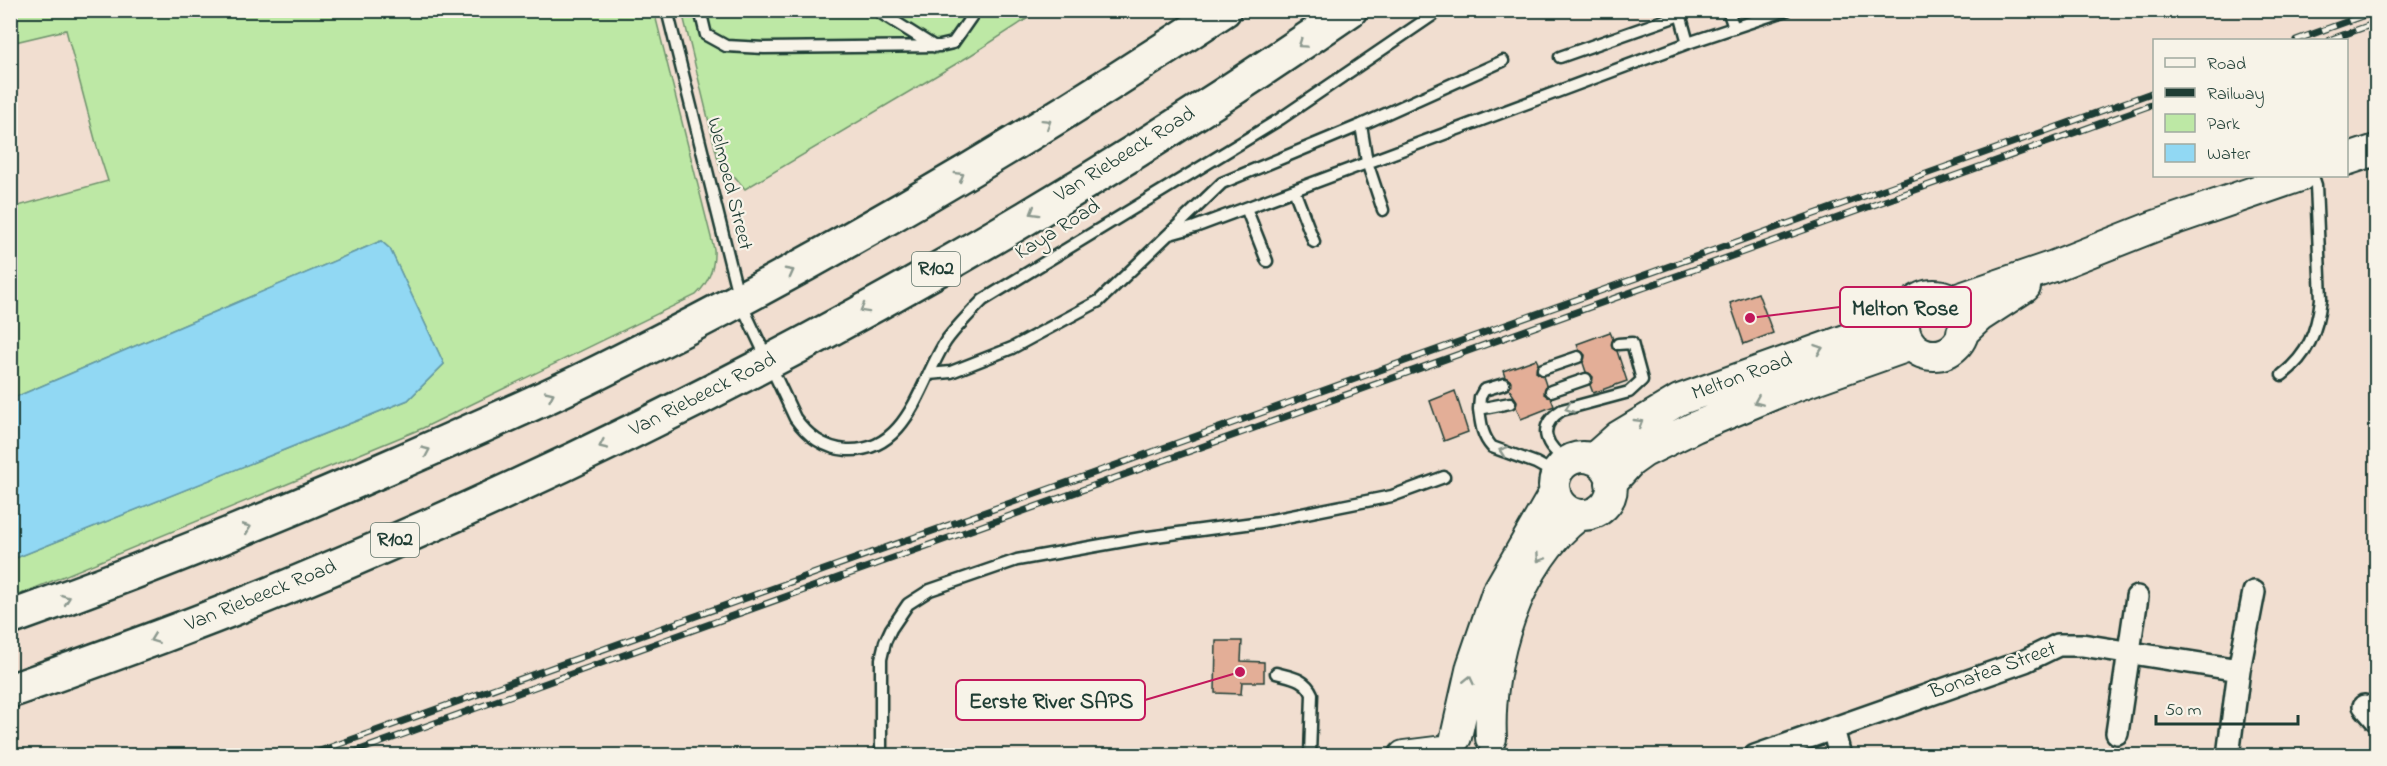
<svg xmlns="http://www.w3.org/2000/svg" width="2387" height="766" font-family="'Indie Flower',sans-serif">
  <rect width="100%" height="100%" fill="#f1ded0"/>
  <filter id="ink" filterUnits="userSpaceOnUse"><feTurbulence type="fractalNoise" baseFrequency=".0167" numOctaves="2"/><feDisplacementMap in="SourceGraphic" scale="12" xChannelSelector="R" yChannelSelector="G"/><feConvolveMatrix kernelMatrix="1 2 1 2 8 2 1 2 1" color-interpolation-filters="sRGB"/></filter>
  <g filter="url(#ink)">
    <path fill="#bde8a5" stroke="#6e926c" stroke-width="1.5" d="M11,11H654L714,249C715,267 709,282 696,295L423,428L11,598V560L408,400L444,364L390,249L381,241L11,399V208L108,181L97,147L66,30L11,43Z
      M682,11H1039L971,55L745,189L735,177L721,172Z"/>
    <path fill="#91d8f3" stroke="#639aa7" stroke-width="1.5" d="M381,241L390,249L444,364L408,400L11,560V399Z"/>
    <path fill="#e3ae97" stroke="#1f3d34" stroke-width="1.5" d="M1758,293L1773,333L1744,344L1730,303Z
      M1610,332L1613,339L1612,348L1617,351L1627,381L1593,393L1590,385L1593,377L1586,372L1583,363L1585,355L1579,350L1577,344Z
      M1536,359L1538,363L1536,372L1543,376L1546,385L1544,394L1551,398L1554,406L1521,419L1516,407L1517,401L1509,389L1511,381L1505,377L1503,371Z
      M1455,391L1468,432L1444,441L1430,401Z
      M1216,641H1242L1241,661L1264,662V682H1242L1241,694L1215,693Z"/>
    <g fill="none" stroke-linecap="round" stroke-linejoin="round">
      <defs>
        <path id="lane" d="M667,10L739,299L795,418C808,436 823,448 847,450C908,453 920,381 946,341C957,326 970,313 983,300L1280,119L1440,10
          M700,10L706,35L726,46L764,48L940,46L953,43L976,10
          M876,10L935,47
          M1679,10L1688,43
          M1728,10L1734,28
          M1560,57L1680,15
          M1361,125L1367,162L1383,210
          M1294,190L1314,242
          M1246,208L1267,261
          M1170,234L1195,227L1688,43L1787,10
          M1543,369L1578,357
          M929,374L951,372L1012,348L1099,301L1222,183L1361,125L1503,61
          M2282,375C2308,355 2317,332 2321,299L2316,185L2313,176
          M1551,391L1586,379
          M1510,403L1479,409C1481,424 1482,436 1492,447L1536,463L1556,474
          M1479,409L1480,397L1484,390L1504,384
          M1568,461C1546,447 1535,427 1562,410L1629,392L1642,380L1632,343L1618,344
          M1276,673C1290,677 1305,678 1312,694L1310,756
          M881,756V659L885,642L891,629L908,604L930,590L1017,560L1141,538L1261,522L1392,496L1444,477"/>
        <path id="street" d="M2364,706L2376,720
          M1833,728L1840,756
          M2117,733L2137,597
          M1755,756L2025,661L2058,645H2082L2239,670
          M2228,756L2239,670L2254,592"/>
        <path id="secondary" d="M2346,160L2376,150
          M1904 325a30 30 0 1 1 60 0a30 30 0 1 1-60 0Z
          M1952,301L2054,266L2155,226L2300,176
          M1962,333L1979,317L2025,287
          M1554 486a29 29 0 1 1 58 0a29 29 0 1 1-58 0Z
          M1593,459L1619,436L1679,400L1904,319
          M1611,483L1630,462L1644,452L1695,427L1781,391L1911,345
          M1456,737L1472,666L1497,593L1555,492
          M1491,738C1487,663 1517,562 1579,515
          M1404,756L1444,751"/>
        <path id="primary" d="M10,618C142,571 270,519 398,463C468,432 540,402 609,367C821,262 1026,141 1224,10
          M10,691C105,657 201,623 294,584C664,431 1021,238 1350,10"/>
      </defs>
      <use href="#lane" stroke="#1f3d34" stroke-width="15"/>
      <use href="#street" stroke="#1f3d34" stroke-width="26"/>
      <use href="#secondary" stroke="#1f3d34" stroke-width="34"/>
      <use href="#primary" stroke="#1f3d34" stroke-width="38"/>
      <use href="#lane" stroke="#f7f3e8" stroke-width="10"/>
      <use href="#street" stroke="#f7f3e8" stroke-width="21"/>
      <use href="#secondary" stroke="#f7f3e8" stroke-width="30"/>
      <use href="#primary" stroke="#f7f3e8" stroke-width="33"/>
      <defs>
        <path id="rail" d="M2296,40L2376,11
          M2329,40L2376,23
          M306,756L2154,92
          M343,756L2154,104"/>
      </defs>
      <use href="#rail" stroke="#1f3d34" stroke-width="7"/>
      <use href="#rail" stroke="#f7f3e8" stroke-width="4.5" stroke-dasharray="14" stroke-linecap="butt"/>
    </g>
    <defs><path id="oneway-chevron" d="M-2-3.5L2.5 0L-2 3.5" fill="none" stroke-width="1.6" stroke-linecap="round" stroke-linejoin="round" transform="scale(1.5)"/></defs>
    <g stroke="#8b988e">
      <use href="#oneway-chevron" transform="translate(1302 44) rotate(145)"/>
      <use href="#oneway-chevron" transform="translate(1047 123) rotate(-32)"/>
      <use href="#oneway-chevron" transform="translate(960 176) rotate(-31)"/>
      <use href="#oneway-chevron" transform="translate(1034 212) rotate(149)"/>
      <use href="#oneway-chevron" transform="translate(790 272) rotate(-28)"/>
      <use href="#oneway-chevron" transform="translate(864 309) rotate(151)"/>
      <use href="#oneway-chevron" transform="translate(1819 349) rotate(-19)"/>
      <use href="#oneway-chevron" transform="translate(550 395) rotate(-25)"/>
      <use href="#oneway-chevron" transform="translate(1758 401) rotate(157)"/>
      <use href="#oneway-chevron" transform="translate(1569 408) rotate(161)"/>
      <use href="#oneway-chevron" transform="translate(1639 423) rotate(-31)"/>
      <use href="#oneway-chevron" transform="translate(603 445) rotate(155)"/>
      <use href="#oneway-chevron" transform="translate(426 451) rotate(-24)"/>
      <use href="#oneway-chevron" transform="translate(1503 451) rotate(-161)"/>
      <use href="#oneway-chevron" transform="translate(247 528) rotate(-22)"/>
      <use href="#oneway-chevron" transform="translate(1540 558) rotate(124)"/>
      <use href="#oneway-chevron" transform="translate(66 599) rotate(-20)"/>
      <use href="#oneway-chevron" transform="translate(154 639) rotate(159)"/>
      <use href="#oneway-chevron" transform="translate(1469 680) rotate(-77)"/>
    </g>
  </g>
  <g text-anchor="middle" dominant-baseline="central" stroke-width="4.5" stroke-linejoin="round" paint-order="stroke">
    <g fill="#f7f3e8" stroke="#60746a" stroke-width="1.5">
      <rect x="912" y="252" width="48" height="34" rx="4.5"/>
      <rect x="371" y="523" width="48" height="34" rx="4.5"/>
    </g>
    <g font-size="20" font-weight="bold" fill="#1f3d34">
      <text x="936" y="269">R102</text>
      <text x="395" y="540">R102</text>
    </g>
    <g font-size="21" fill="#1f3d34" stroke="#f7f3e8">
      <text transform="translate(1125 155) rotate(-32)">Van Riebeeck Road</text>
      <text transform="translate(729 184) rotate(76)">Welmoed Street</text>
      <text transform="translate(1058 230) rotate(-32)">Kaya Road</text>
      <text transform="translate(1742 377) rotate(-20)">Melton Road</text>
      <text transform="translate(703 395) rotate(-27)">Van Riebeeck Road</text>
      <text transform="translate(261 596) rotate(-22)">Van Riebeeck Road</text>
      <text transform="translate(1993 671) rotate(-20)">Bonatea Street</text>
    </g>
  </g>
  <path fill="none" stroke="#c2185b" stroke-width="2" d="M1750 318L1840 307M1240 672L1145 700"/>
  <g fill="#c2185b" stroke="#f7f3e8" stroke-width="2">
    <circle cx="1750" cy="318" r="6"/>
    <circle cx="1240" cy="672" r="6"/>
  </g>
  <g fill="#f7f3e8" stroke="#c2185b" stroke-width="2">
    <rect x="1840" y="287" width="131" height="40" rx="6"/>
    <rect x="956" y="680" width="189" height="40" rx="6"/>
  </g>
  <g font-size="22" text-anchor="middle" font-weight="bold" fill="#1f3d34">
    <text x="1905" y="315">Melton Rose</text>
    <text x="1051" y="708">Eerste River SAPS</text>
  </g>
  <rect width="2387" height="766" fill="none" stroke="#f7f3e8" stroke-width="36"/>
  <rect x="18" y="18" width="2351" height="730" fill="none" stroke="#1f3d34" stroke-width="2" filter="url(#ink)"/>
  <rect x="2153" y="39" width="195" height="138" fill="#f7f3e8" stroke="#a1aaa0" stroke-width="1.5"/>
  <rect x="2165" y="58" width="30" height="9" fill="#f7f3e8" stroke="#a1aaa0" stroke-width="1.5"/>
  <text x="2207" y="69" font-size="18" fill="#1f3d34">Road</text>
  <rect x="2165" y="88" width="30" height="9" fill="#1f3d34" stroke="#a1aaa0" stroke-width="1.5"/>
  <text x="2207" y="99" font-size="18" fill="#1f3d34">Railway</text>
  <rect x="2165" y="114" width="30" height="18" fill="#bde8a5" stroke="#a1aaa0" stroke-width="1.5"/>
  <text x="2207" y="129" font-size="18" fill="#1f3d34">Park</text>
  <rect x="2165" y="144" width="30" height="18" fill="#91d8f3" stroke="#a1aaa0" stroke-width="1.5"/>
  <text x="2207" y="159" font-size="18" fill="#1f3d34">Water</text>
  <path d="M2156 715v9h142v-9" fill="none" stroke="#1f3d34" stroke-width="3"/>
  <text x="2165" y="715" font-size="18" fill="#1f3d34" stroke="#f7f3e8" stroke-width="4.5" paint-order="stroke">50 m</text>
</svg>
